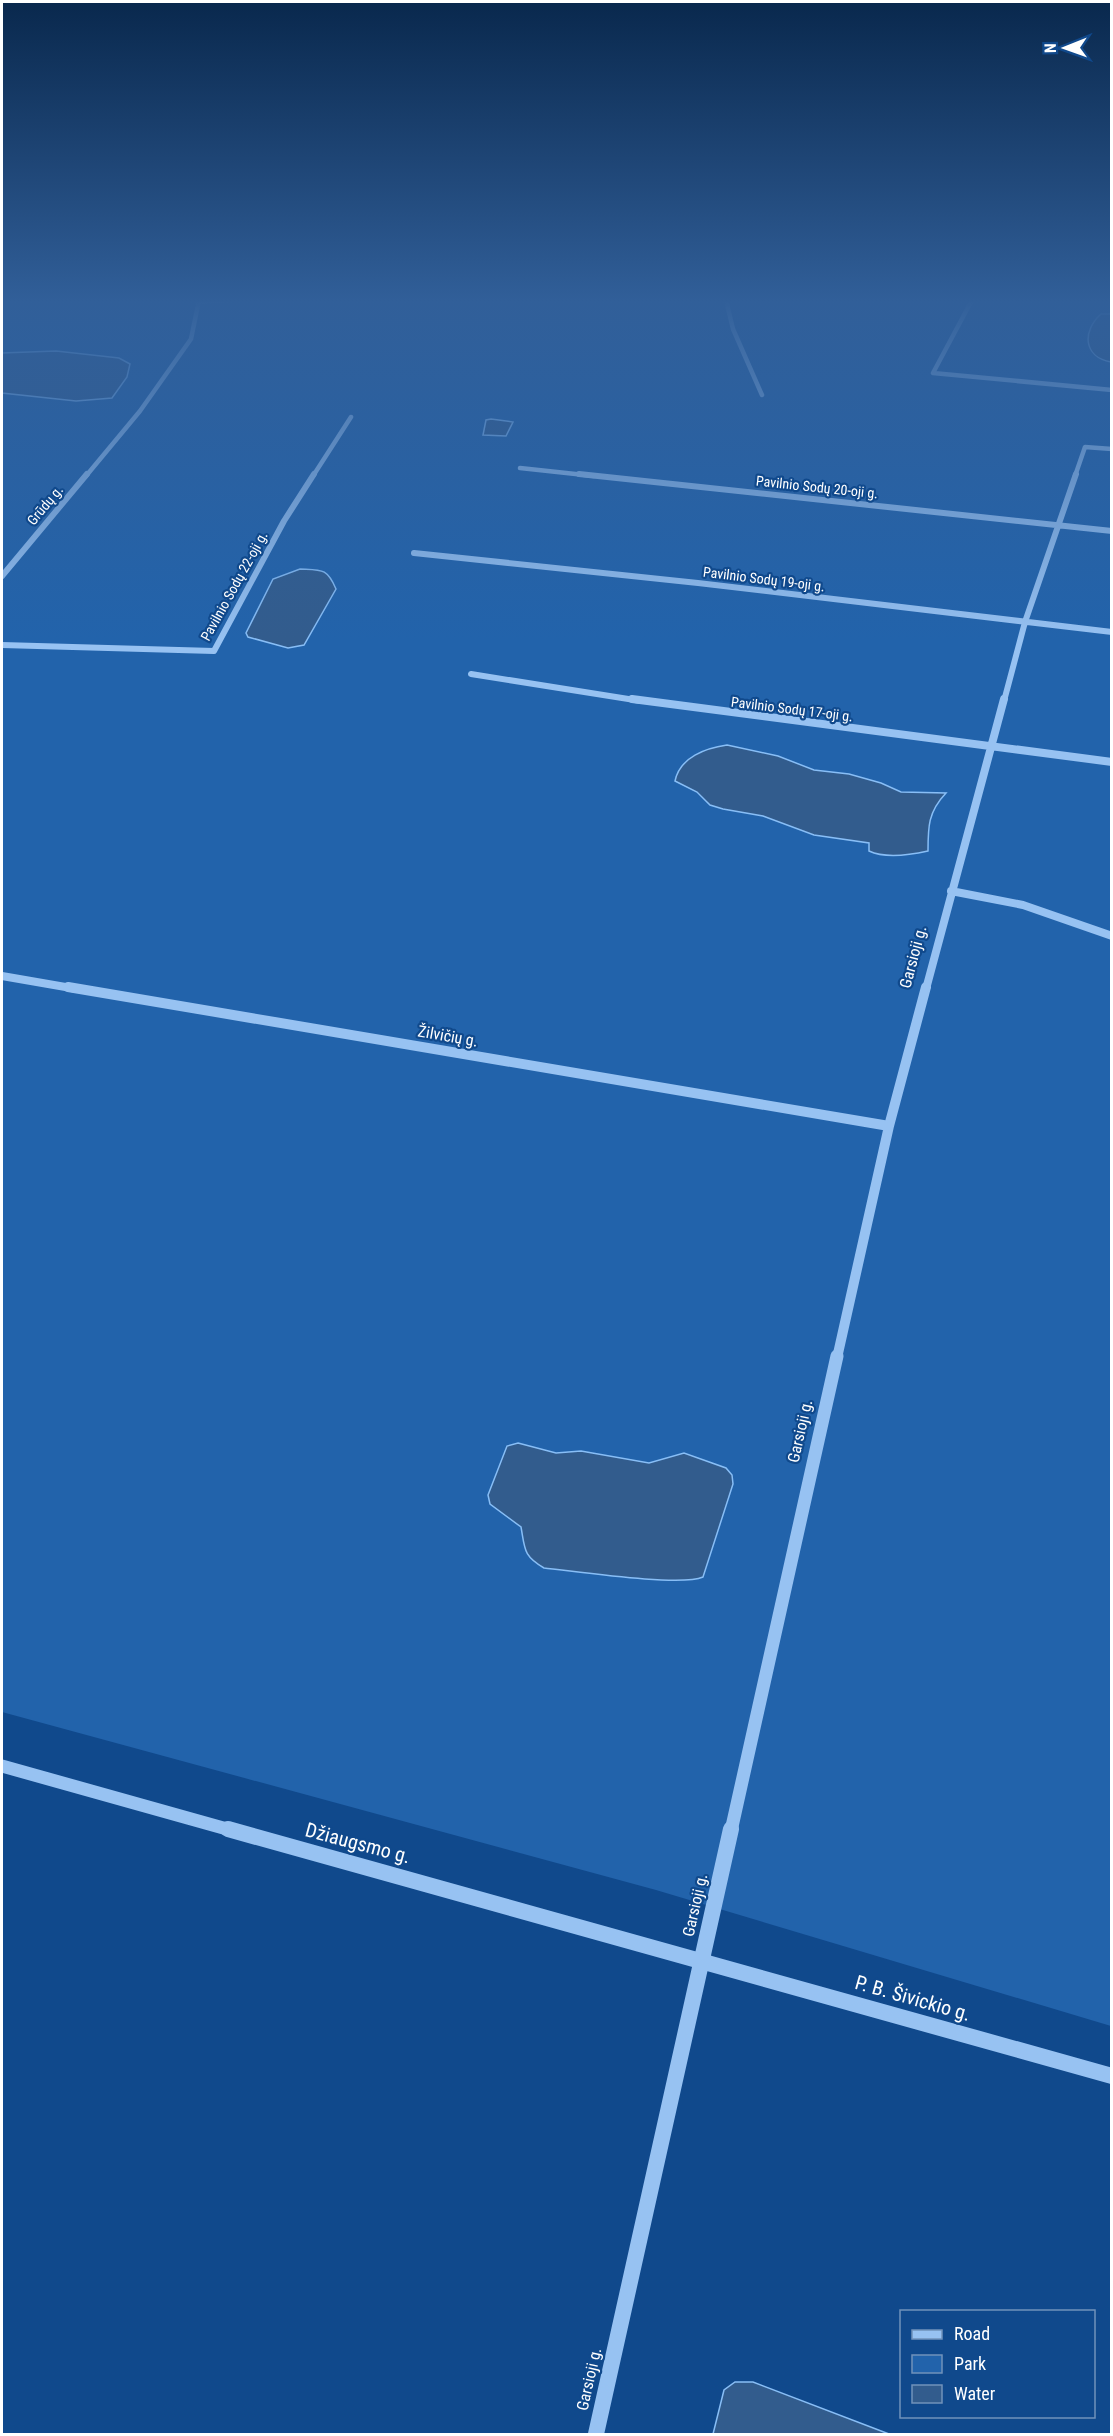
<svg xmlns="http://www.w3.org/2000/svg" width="1113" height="2436" font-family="'Roboto Condensed',sans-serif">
  <rect width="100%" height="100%" fill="#10498c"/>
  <path fill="#2263ab" d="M2,300H1111V2026L656,1890L2,1712Z"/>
  <path fill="#325c8d" stroke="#88bef6" stroke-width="1.5" d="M1101,314H1111V362C1083,357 1082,331 1101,314Z
    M56,351L119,358L130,364L127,377L112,398L76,401L2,393V353Z
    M491,419L513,422L506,436L483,435L486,420Z
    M300,569C322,570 327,568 336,589L304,645L288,648L248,637L246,633L273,579Z
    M727,745L778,756L814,770L849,774L881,783L901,792L946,793C928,812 928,827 928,851C910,855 886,859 869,851V843L814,835L763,816L723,809L710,805L697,792L675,781C680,757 706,748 727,745Z
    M518,1443L556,1453L581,1451L649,1463L684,1453L726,1468L732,1475L733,1484L703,1577C680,1587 574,1571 544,1568C523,1556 525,1549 521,1527L490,1504L488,1495L507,1446Z
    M735,2382H753L889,2434H713L724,2390Z"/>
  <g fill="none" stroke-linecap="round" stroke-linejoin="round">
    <path stroke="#97c2f2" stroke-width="4.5" d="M726,300L733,329L762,395
      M972,300L933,373L1112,390
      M198,302L229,300
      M520,468L594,476
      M86,476L140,411L191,339L199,300
      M313,476L351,417
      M1075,476L1085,447L1112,449"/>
    <path stroke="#97c2f2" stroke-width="6" d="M579,474L1112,531
      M414,553L698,583L1112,632
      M2,576L87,474
      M2,645L214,651L284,521L314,474
      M471,674L641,701
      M1004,701L1025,622L1076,474"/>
    <path stroke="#97c2f2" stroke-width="8" d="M632,699L1112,762
      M951,891L1023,905L1112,936
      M2,976L77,989
      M926,989L1004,699"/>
    <path stroke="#97c2f2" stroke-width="10" d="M68,987L889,1126
      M837,1358L889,1126L926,987"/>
    <path stroke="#97c2f2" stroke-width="13" d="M2,1766L234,1831
      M731,1831L837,1356"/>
    <path stroke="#97c2f2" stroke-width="16" d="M228,1829L1112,2076
      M596,2434L731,1829"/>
  </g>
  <linearGradient id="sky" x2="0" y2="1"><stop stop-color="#09284d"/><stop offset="0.47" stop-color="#315f99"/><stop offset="1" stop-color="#315f99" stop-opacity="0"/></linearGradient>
  <rect width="1113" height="641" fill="url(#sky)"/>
  <g text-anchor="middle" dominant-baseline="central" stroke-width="4.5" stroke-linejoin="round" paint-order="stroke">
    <g font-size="14" fill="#fff" stroke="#10498c">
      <text transform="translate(817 487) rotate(6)">Pavilnio Sodų 20-oji g.</text>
      <text transform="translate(45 505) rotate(-50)">Grūdų g.</text>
      <text transform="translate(764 579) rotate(7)">Pavilnio Sodų 19-oji g.</text>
      <text transform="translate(234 586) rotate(-61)">Pavilnio Sodų 22-oji g.</text>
      <text transform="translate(792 709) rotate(7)">Pavilnio Sodų 17-oji g.</text>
    </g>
    <g font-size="16" fill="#fff" stroke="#10498c">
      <text transform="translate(913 957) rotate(-75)">Garsioji g.</text>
      <text transform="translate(448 1036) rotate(10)">Žilvičių g.</text>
      <text transform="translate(800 1431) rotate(-77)">Garsioji g.</text>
      <text transform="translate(695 1905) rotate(-77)">Garsioji g.</text>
      <text transform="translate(589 2379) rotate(-77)">Garsioji g.</text>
    </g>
    <g font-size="20" fill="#fff" stroke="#10498c">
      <text transform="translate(358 1843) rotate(15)">Džiaugsmo g.</text>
      <text transform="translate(913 1998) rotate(16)">P. B. Šivickio g.</text>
    </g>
  </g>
  <rect width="1113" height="2436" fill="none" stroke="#ffffff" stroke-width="6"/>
  <rect x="900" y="2310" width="195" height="108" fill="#10498c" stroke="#7092ba" stroke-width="1.5"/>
  <rect x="912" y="2330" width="30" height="9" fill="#97c2f2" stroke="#7092ba" stroke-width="1.5"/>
  <text x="954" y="2340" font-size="18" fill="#ffffff">Road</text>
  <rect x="912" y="2355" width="30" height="18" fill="#2263ab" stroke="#7092ba" stroke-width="1.5"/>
  <text x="954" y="2370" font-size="18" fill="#ffffff">Park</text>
  <rect x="912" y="2385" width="30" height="18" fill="#325c8d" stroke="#7092ba" stroke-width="1.5"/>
  <text x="954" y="2400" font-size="18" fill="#ffffff">Water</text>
  <g transform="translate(1065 48) rotate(269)" stroke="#10498c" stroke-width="4.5" paint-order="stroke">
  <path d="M0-4.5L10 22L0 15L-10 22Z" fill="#ffffff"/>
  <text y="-9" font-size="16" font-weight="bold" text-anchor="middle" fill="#ffffff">N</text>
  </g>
</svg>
